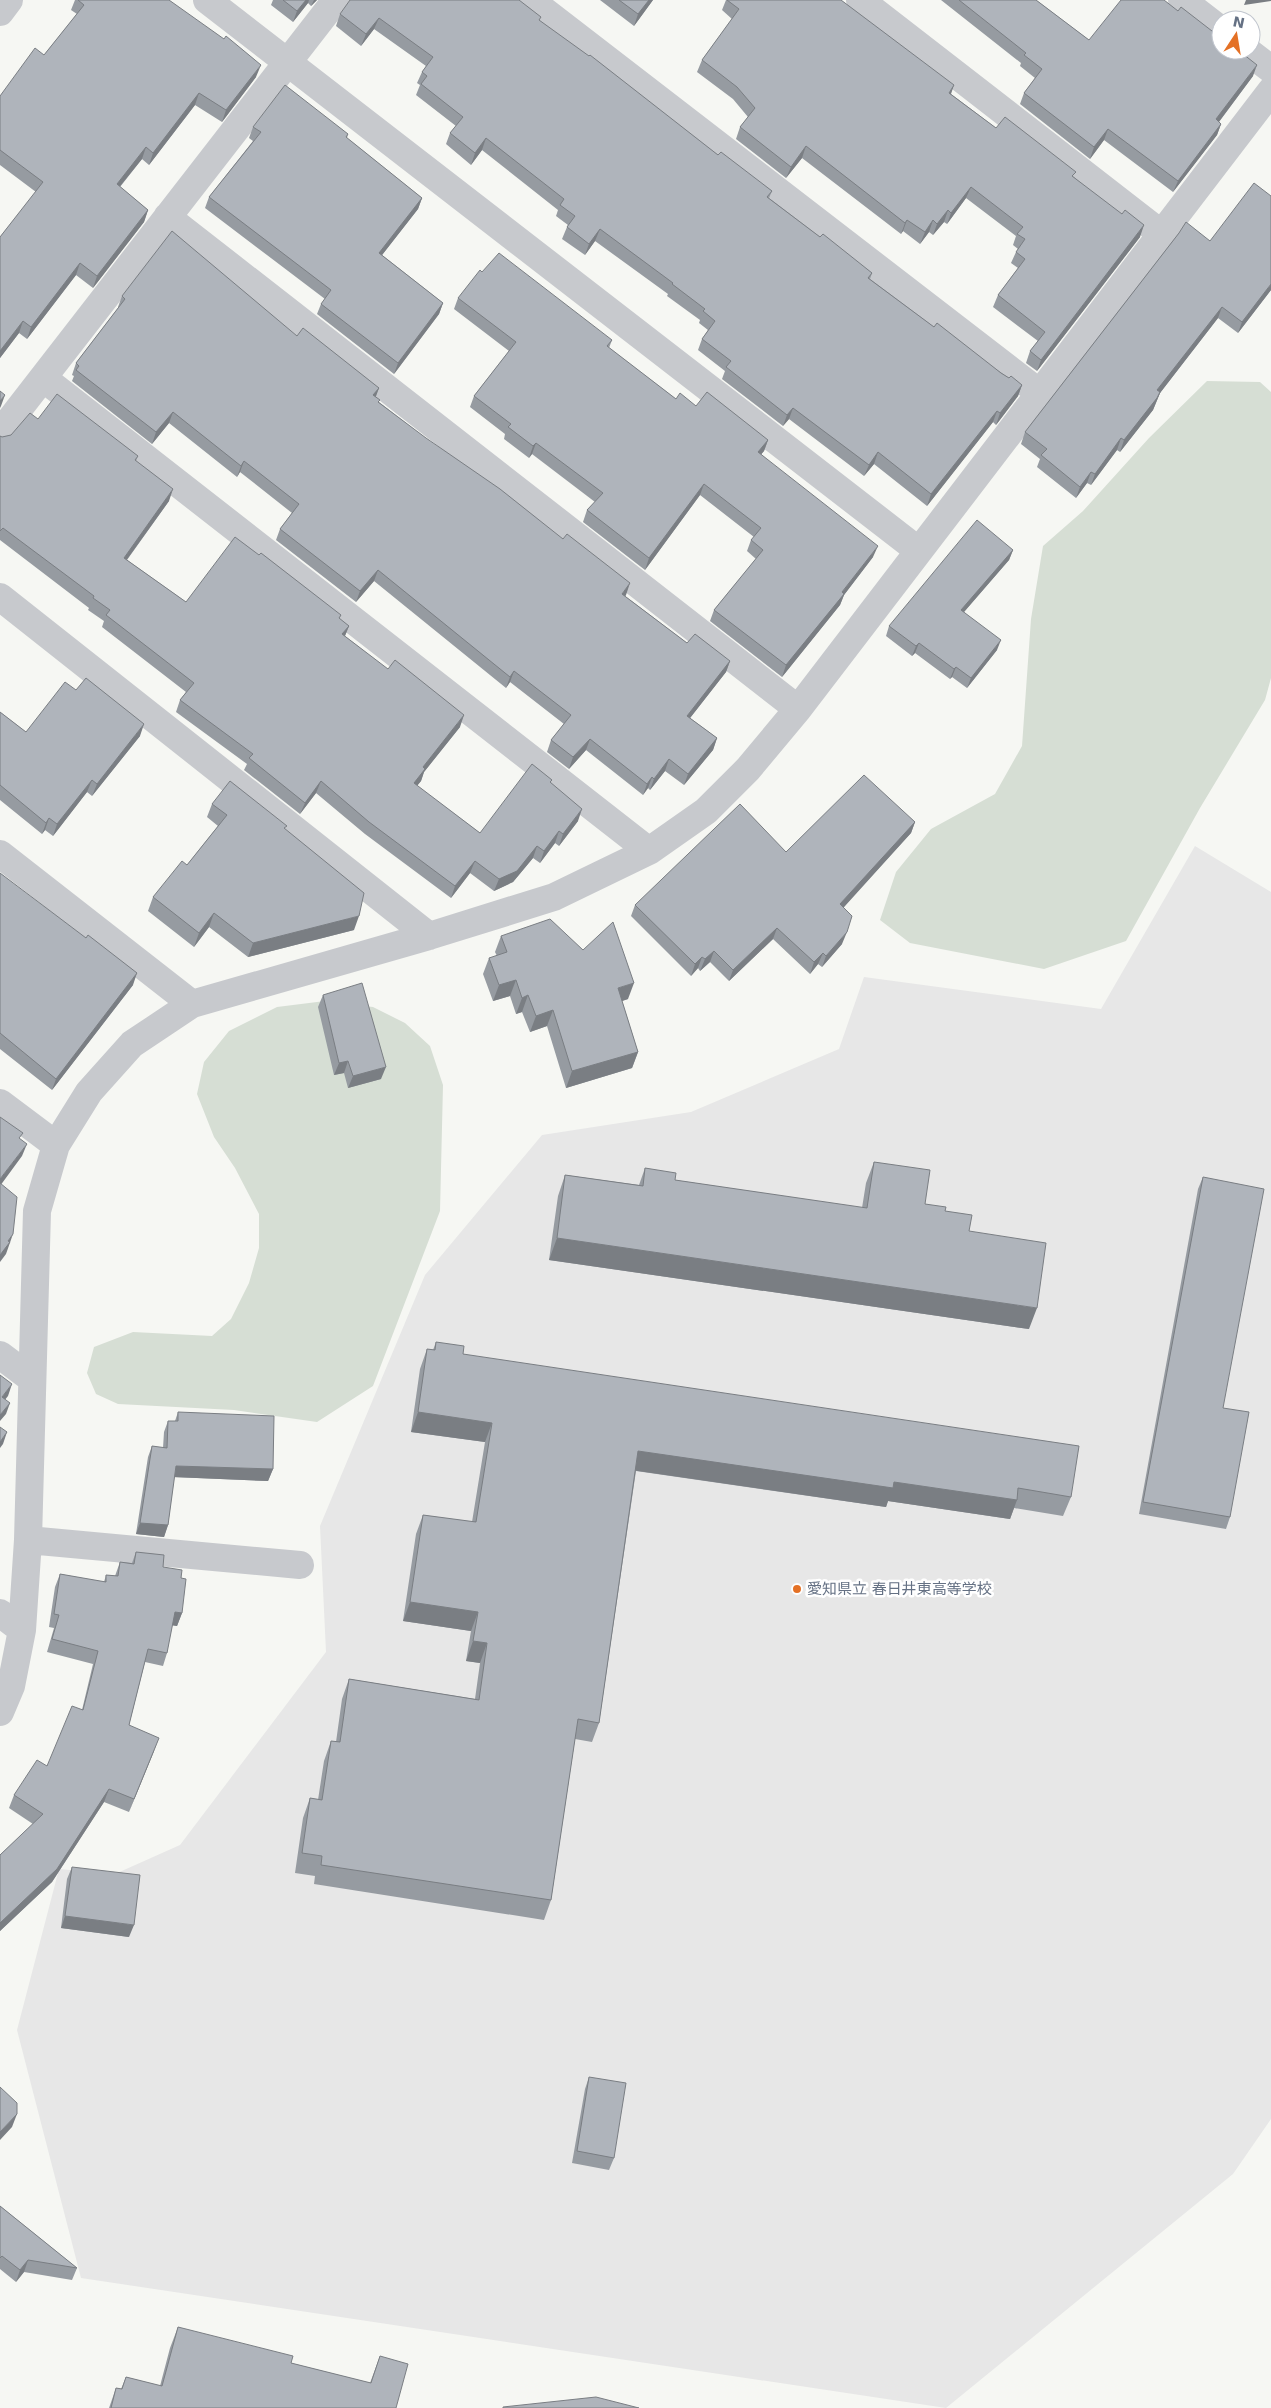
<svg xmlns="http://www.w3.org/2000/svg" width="1271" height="2408" font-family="'DejaVu Sans','Noto Sans JP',sans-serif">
  <rect width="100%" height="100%" fill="#f6f7f3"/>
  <path fill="#e7e7e7" d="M1195,846L1271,892V2119L1233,2174L946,2408L81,2278L17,2030L59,1869L115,1874L180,1845L326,1652L320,1526L425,1275L542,1135L691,1112L839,1049L864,977L1101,1009Z"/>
  <path fill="#d6ded4" d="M1207,381L1260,382L1271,392V678L1265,700L1200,808L1126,941L1044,969L910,943L880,920L896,872L931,829L995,794L1022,746L1031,619L1043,546L1083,511L1149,438Z
    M325,1001L373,1007L405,1023L430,1046L443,1085L440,1211L373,1386L317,1422L234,1410L118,1404L96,1394L87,1373L94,1347L133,1332L212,1336L231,1319L249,1283L259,1248V1214L235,1168L214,1137L197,1094L204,1062L229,1031L277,1007Z"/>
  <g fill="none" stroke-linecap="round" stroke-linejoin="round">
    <path stroke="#c7c9cd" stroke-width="28" d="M207,0L919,551
      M530,0L1041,394
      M860,0L1163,235
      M1182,0L1221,30
      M1246,50L1271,69
      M167,217L798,709
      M43,378L649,851
      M0,433L336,0
      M0,597L429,936
      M0,854L192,1004
      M0,1103L56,1145
      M0,1355L32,1379
      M28,1540L300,1565
      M0,1613L22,1630
      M0,1712L11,1686L22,1630L28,1540L37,1211L56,1145L89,1092L132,1044L192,1004L429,936L554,897L649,851L706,811L748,769L798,709L1271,91"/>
    <path stroke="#c7c9cd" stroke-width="28" d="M0,12L9,0"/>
  </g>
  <path fill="#969ba1" d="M75,0H169L256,77L222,122L195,105L149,165L142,159L120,187L148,210L144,222L93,288L76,275L27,339L19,333L0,358V237L36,192L0,165V96L44,55L77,14L71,10Z
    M273,0H317L311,6L308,3L293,22L271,5Z
    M600,0H653L634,26Z
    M726,0H841L951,94L996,128L1074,177L1140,237L1037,371L1026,363L1030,351L1038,341L993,307L998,295L1018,268L1011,263L1016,252L1018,249L1013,245L1016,236L966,198L947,224L944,222L933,235L929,232L920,244L903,231L901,234L802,158L786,178L736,139L740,127L748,117L733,99L697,72L702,60L732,19L722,10Z
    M941,0H1036L1089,40L1253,76L1219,122L1221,124L1217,135L1173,192L1104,140L1090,159L1020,104L1024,93L1035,78L1020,66L1021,63Z
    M340,14L540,21L718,155L772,191L769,198L820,237L872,273L870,279L934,327L1009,378L1022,385L1018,396L996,425L993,422L927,506L874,464L864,476L789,419L783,426L722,379L725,371L698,350L702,339L708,330L699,323L700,320L667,296L668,294L595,241L585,255L562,239L567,227L568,225L556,216L558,210L482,150L471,165L446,144L450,133L456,126L416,95L420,85L417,83L422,72L426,66L374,29L361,46L336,26Z
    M253,127L348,134L347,138L422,198L418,209L382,255L443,303L439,314L394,374L317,314L321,304L325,299L205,208L209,197L253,141L249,138Z
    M1179,233L1271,290L1238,333L1218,318L1160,393L1153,410L1120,452L1117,450L1091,485L1087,483L1076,498L1037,467L1040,459L1021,444L1025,432Z
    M122,296L297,336L379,388L375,397L379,402L626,595L625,596L687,643L730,661L726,672L690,718L717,738L713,750L684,785L665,771L650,790L648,788L643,795L586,750L569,769L547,752L551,740L564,724L510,682L506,688L374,581L356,602L276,540L280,529L292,513L240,472L237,477L169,423L152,444L72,381L74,376L72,375L76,363L118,308V307Z
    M458,298L612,340L609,348L676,399L696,406L768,440L764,451L761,454L873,557L844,595L840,605L782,677L710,621L714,610L756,559L747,551L751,540L754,537L700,495L645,570L583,522L587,510L595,502L532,454L529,458L504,439L505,434L470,407L474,396L509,351L454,309Z
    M38,419L138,456L136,461L169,501L127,560L186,602L341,615L339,619L349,626L345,636L460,727L424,772L421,781L417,786L480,833L551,783L578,821L559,846L555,843L540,863L533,858L513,882L494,891L470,873L451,898L365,834L316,793L300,814L244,770L247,764L176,712L180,700L186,692L102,627L104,621L88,610L89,608L0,540V436L2,437L11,435Z
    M1013,550L1009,560L964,612L997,650L967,688L952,677L950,679L915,653L912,656L886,636L889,626Z
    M0,712L26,732L140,736L92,796L87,792L53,836L45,830L42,834L0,800Z
    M212,804L285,829L354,930L248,957L209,927L194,947L148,911L153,897L187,865L218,826L207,817Z
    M915,822L911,833L843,907L842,944L822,967L818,964L810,974L773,939L729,981L710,962L700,971L698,968L691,976L631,916L635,905Z
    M0,873L133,985L52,1090L0,1049Z
    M501,936L628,999L622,1001L638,1052L632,1068L566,1088L547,1026L530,1032L522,1012L516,1014L510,996L493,1001L483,974L489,958L497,956L495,952Z
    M323,995L381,1079L348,1088L344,1073L334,1075L318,1007Z
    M874,1162L925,1204L945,1211L969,1231L1029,1329L549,1260L558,1196L565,1175L639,1185L645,1168L675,1180L862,1208L866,1183Z
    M1203,1177L1223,1408L1230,1517L1226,1529L1139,1514L1198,1189Z
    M436,1342L463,1354L1071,1497L1063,1516L1014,1508L1010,1519L888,1501L886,1507L636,1471L599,1723L592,1742L575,1739L551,1900L544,1920L314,1884L315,1876L295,1873L303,1818L310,1798L318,1800L324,1761L331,1741L336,1742L342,1699L349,1679L475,1699L480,1663L466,1661L471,1631L403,1621L416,1534L423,1515L472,1522L485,1442L411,1432L420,1369L427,1349L433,1350Z
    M178,1412L273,1469L268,1481L174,1477L168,1525L164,1537L136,1534L148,1457L152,1446L163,1448L164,1432L168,1421H175Z
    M136,1552L181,1578L182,1613L177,1626L172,1625L167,1653L163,1666L145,1662L129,1725L154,1751L129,1812L104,1802L52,1882L0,1931V1855L33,1824L9,1808L14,1795L47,1766L82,1710L93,1664L47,1652L54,1628L49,1627L55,1587L60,1574L104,1582L106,1575L115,1576L120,1562L132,1563Z
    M72,1867L129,1937L61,1928L67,1879Z
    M589,2077L614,2158L609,2170L572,2163L585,2089Z
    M0,2206L77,2268L72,2280L24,2272L16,2282L0,2269Z
    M178,2327L291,2363L370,2383L380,2356L396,2408H109L116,2388L121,2389L126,2377L160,2386L170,2348Z"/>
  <path fill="#7a7e83" d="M306,0H309L308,3L293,22L297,11Z
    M314,0H317L311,6Z
    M649,0H653L634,26L638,14Z
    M1246,0H1271V1L1244,5Z
    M379,18L374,29L361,46L366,34Z
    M261,65L256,77L222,122L226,110Z
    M1257,65L1253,76L1212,131L1216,119Z
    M954,85L950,97L949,93Z
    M199,93L195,105L149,165L153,153Z
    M1221,124L1217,135L1173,192L1178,181Z
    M1108,129L1104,140L1090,159L1094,147Z
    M486,138L482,150L471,165L475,153Z
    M806,146L802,158L786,178L791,167Z
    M146,147L142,159L112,196L117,184Z
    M971,187L966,198L947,224L951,213Z
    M422,198L418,209L375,264L379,253Z
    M148,210L144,222L93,288L97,276Z
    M948,210L944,222L933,235L937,224Z
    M907,220L903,231L901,234L905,223Z
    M933,220L929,232L920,244L925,232Z
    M1144,225L1140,237L1037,371L1041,360Z
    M600,229L595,241L585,255L589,244Z
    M80,263L76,275L27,339L31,327Z
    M1271,284V290L1238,333L1242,322Z
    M443,303L439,314L394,374L398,363Z
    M1222,307L1218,318L1160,393L1153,410L1120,452L1124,440L1157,390Z
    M23,321L19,333L0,358V351Z
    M1022,385L1018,396L996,425L1000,413Z
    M379,388L375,399L373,395Z
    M5,395L1,406L0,408V401Z
    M793,408L789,419L783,426L787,415Z
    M997,411L993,422L927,506L931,494Z
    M173,412L169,423L152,444L156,432Z
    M1121,438L1117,450L1091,485L1095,474Z
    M768,440L764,451L754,463L758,452Z
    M536,443L532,454L529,458L533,446Z
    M878,452L874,464L864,476L869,465Z
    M244,461L240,472L237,477L241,466Z
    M1091,472L1087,483L1076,498L1080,487Z
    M704,484L700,495L645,570L649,558Z
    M173,489L169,501L120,569L124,558Z
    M878,546L873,557L844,595L840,605L782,677L786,665Z
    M1013,550L1009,560L957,620L961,610Z
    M378,570L374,581L356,602L360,591Z
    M630,583L626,595L618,605L622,594Z
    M349,626L344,638L342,634Z
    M1001,640L997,650L967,688L971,678Z
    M919,643L915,653L912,656L916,646Z
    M730,661L726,672L683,727L687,716Z
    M956,667L952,677L950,679L954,669Z
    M514,671L510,682L506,688L510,677Z
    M464,715L460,727L424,772L421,781L409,795L414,783L423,767Z
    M144,724L140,736L92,796L97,784Z
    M717,738L713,750L684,785L688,774Z
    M590,739L586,750L569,769L573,757Z
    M669,759L665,771L650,790L654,779Z
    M652,777L648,788L643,795L647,784Z
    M92,780L87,792L53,836L57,824Z
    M321,781L316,793L300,814L305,803Z
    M582,809L578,821L559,846L563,834Z
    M49,818L45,830L42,834L46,823Z
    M915,822L911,833L836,916L840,904Z
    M559,831L555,843L540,863L544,851Z
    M537,846L533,858L513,882L494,891L499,879Z
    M475,861L470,873L451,898L455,886Z
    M214,913L209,927L194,947L199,933Z
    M359,916L354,930L248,957L253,943Z
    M777,928L773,939L729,981L733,970Z
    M847,932L842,944L822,967L826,956Z
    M714,951L710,962L700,971L705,959Z
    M823,953L818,964L810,974L814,962Z
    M702,957L698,968L691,976L695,964Z
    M137,973L133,985L52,1090L56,1079Z
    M516,980L510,996L493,1001L499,985Z
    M634,983L628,999L613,1004L618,988Z
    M528,995L522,1012L516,1014L522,998Z
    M553,1010L547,1026L530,1032L536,1016Z
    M638,1052L632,1068L566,1088L572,1071Z
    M348,1061L344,1073L334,1075L339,1063Z
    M386,1067L381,1079L348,1088L353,1076Z
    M27,1144L22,1156L0,1186V1179Z
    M13,1234L6,1254L0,1262V1255L8,1241Z
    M557,1238L1037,1308L1029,1329L549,1260Z
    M12,1384L8,1396L0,1406L2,1397Z
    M10,1403L6,1414L0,1421V1415Z
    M418,1412L492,1423L485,1442L411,1432Z
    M7,1432L3,1444L0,1448V1442Z
    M638,1451L894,1482L1017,1500L1010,1519L888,1501L886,1507L631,1470Z
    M176,1466L273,1469L268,1481L172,1477Z
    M140,1523L168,1525L164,1537L136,1534Z
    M410,1602L478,1612L471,1631L403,1621Z
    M175,1612L182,1613L177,1626L170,1625Z
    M473,1641L487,1643L480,1663L466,1661Z
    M159,1738L154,1751L129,1812L134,1799Z
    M109,1789L104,1802L52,1882L0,1931V1923Z
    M65,1916L134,1925L129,1937L61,1928Z
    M17,2114L12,2127L0,2140V2132Z
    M28,2260L24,2272L16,2282L20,2270Z"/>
  <path fill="#afb4bb" stroke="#7a7e83" d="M78,0H169L224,39L226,36L261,65L226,110L199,93L153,153L146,147L117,184L148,210L97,276L80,263L31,327L23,321L0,351V237L43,182L0,150V96L35,48L44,55L84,5Z
    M283,0H306L297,11Z
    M350,0H519L541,17L539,20L589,56L590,55L718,155L721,152L772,191L767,197L820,237L823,234L872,273L868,278L934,327L937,323L1001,373L1009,378L1011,376L1022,385L1000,413L997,411L931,494L878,452L869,465L793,408L787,415L726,367L731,361L702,339L715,321L703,311L705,309L672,284L673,283L600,229L589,244L567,227L575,216L560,205L564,199L486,138L475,153L450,133L463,117L421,84L427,76L422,72L433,57L379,18L366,34L340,14Z
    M619,0H649L638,14Z
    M727,0H841L954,85L949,93L996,128L1005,117L1076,172L1072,176L1122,214L1125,210L1144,225L1041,360L1030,351L1045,332L998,295L1025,259L1016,252L1025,239L1017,234L1023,227L971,187L951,213L948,210L937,224L933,220L925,232L907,220L905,223L806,146L791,167L740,127L755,108L737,87L702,60L739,9Z
    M959,0H1036L1089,40L1121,0H1164L1178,11L1181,7L1221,38V50H1238L1257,65L1216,119L1221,124L1178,181L1108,129L1094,147L1024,93L1042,69L1024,55L1026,53Z
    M285,85L348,134L346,137L422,198L379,253L443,303L398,363L321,304L331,290L209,197L261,132L253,127Z
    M1254,183L1271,196V284L1242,322L1222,307L1157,390L1160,392L1157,398L1124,440L1121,438L1095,474L1091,472L1080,487L1041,455L1047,449L1025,432L1179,233L1186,222L1210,241Z
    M172,231L297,336L303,328L379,388L373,395L380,400L378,402L426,438L500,489L563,539L567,534L630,583L622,594L687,643L695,634L730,661L687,716L717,738L688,774L669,759L654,779L652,777L647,784L590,739L573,757L551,740L571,715L514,671L510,677L378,570L360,591L280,529L299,504L244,461L241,466L173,412L156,432L76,370L79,366L76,363L125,299L122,296Z
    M499,253L612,340L607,346L676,399L680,393L696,406L707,392L768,440L758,452L878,546L842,592L844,594L786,665L714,610L763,550L751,540L761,528L704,484L649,558L587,510L603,493L536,443L533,446L508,427L511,424L474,396L516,342L458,298L480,270L482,272Z
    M0,391L5,395L0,401Z
    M57,394L138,456L135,460L173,489L124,558L186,602L235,537L259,555L261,553L341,615L339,618L349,626L342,634L388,669L395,660L464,715L423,767L425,769L414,783L480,833L532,764L552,780L550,782L582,809L563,834L559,831L544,851L537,846L517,871L499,879L475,861L455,886L369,822L321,781L305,803L249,758L253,754L180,700L194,683L106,615L110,610L93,598L94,596L3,528L0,531V436L2,437L11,435L30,413L38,419Z
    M977,520L1013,550L961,610L1001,640L971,678L956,667L954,669L919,643L916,646L889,626Z
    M86,678L144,724L97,784L92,780L57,824L49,818L46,823L0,785V712L26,732L65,682L76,690Z
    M864,775L915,822L840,904L852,916L847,932L826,956L823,953L814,962L777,928L733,970L714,951L705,959L702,957L695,964L635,905L740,804L786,852Z
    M230,781L287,826L284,828L364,893L359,916L253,943L214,913L199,933L153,897L182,861L187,865L227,815L212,804Z
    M0,873L86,938L88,935L137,973L56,1079L0,1033Z
    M550,919L583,950L613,922L634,983L618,988L638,1052L572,1071L553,1010L536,1016L528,995L522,998L516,980L499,985L489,958L507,952L501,936Z
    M362,983L386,1067L353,1076L348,1061L339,1063L323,995Z
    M0,1117L23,1133L19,1138L27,1144L0,1179Z
    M874,1162L930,1170L925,1204L946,1207L945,1211L972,1215L969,1231L1046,1243L1037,1308L557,1238L565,1175L643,1186L645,1168L676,1173L675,1180L867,1208Z
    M1203,1177L1264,1189L1223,1408L1249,1412L1230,1517L1143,1502Z
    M0,1183L17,1197L13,1234L8,1241L10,1242L0,1255Z
    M436,1342L464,1346L463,1354L1079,1446L1071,1497L1018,1488L1017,1500L894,1482L893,1488L638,1451L599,1723L578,1719L551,1900L321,1865L322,1856L302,1853L310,1798L322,1800L331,1741L340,1742L349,1679L479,1700L487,1643L473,1641L478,1612L410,1602L423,1515L476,1522L492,1423L418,1412L427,1349L435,1350Z
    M0,1375L12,1384L2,1397L10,1403L0,1415Z
    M178,1412L274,1416L273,1469L176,1466L168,1525L140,1523L152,1446L167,1448L168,1421H178Z
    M0,1427L7,1432L0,1442Z
    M136,1552L164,1555L163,1567L182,1570L181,1578L186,1579L182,1613L175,1612L167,1653L148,1649L129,1725L159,1738L134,1799L109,1789L57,1869L0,1923V1855L43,1814L14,1795L37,1760L47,1766L72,1706L83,1710L98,1651L52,1639L59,1615L54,1614L60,1574L106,1582V1575L118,1576L120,1562L134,1564Z
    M72,1867L140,1875L134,1925L65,1916Z
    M589,2077L626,2083L614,2158L577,2151Z
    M0,2087L17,2103V2114L0,2132Z
    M0,2206L77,2268L28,2260L20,2270L2,2256L0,2258Z
    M178,2327L293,2356L291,2363L371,2383L380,2356L408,2364L396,2408H111L116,2388L122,2389L126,2377L162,2386Z
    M596,2397L639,2408H503V2407Z"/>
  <circle fill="#e47126" stroke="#fff" stroke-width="2" cx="797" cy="1589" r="5"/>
  <g text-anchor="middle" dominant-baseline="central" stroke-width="5" stroke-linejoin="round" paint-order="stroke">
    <g font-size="15" fill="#657184" stroke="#fff" text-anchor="start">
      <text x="807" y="1589">愛知県立 春日井東高等学校</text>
    </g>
  </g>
  <g transform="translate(1236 35) rotate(12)"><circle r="24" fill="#ffffff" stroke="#c1c6ce"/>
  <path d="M0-4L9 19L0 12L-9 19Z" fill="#e47126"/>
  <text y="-8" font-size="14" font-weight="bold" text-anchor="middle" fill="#657184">N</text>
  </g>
</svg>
